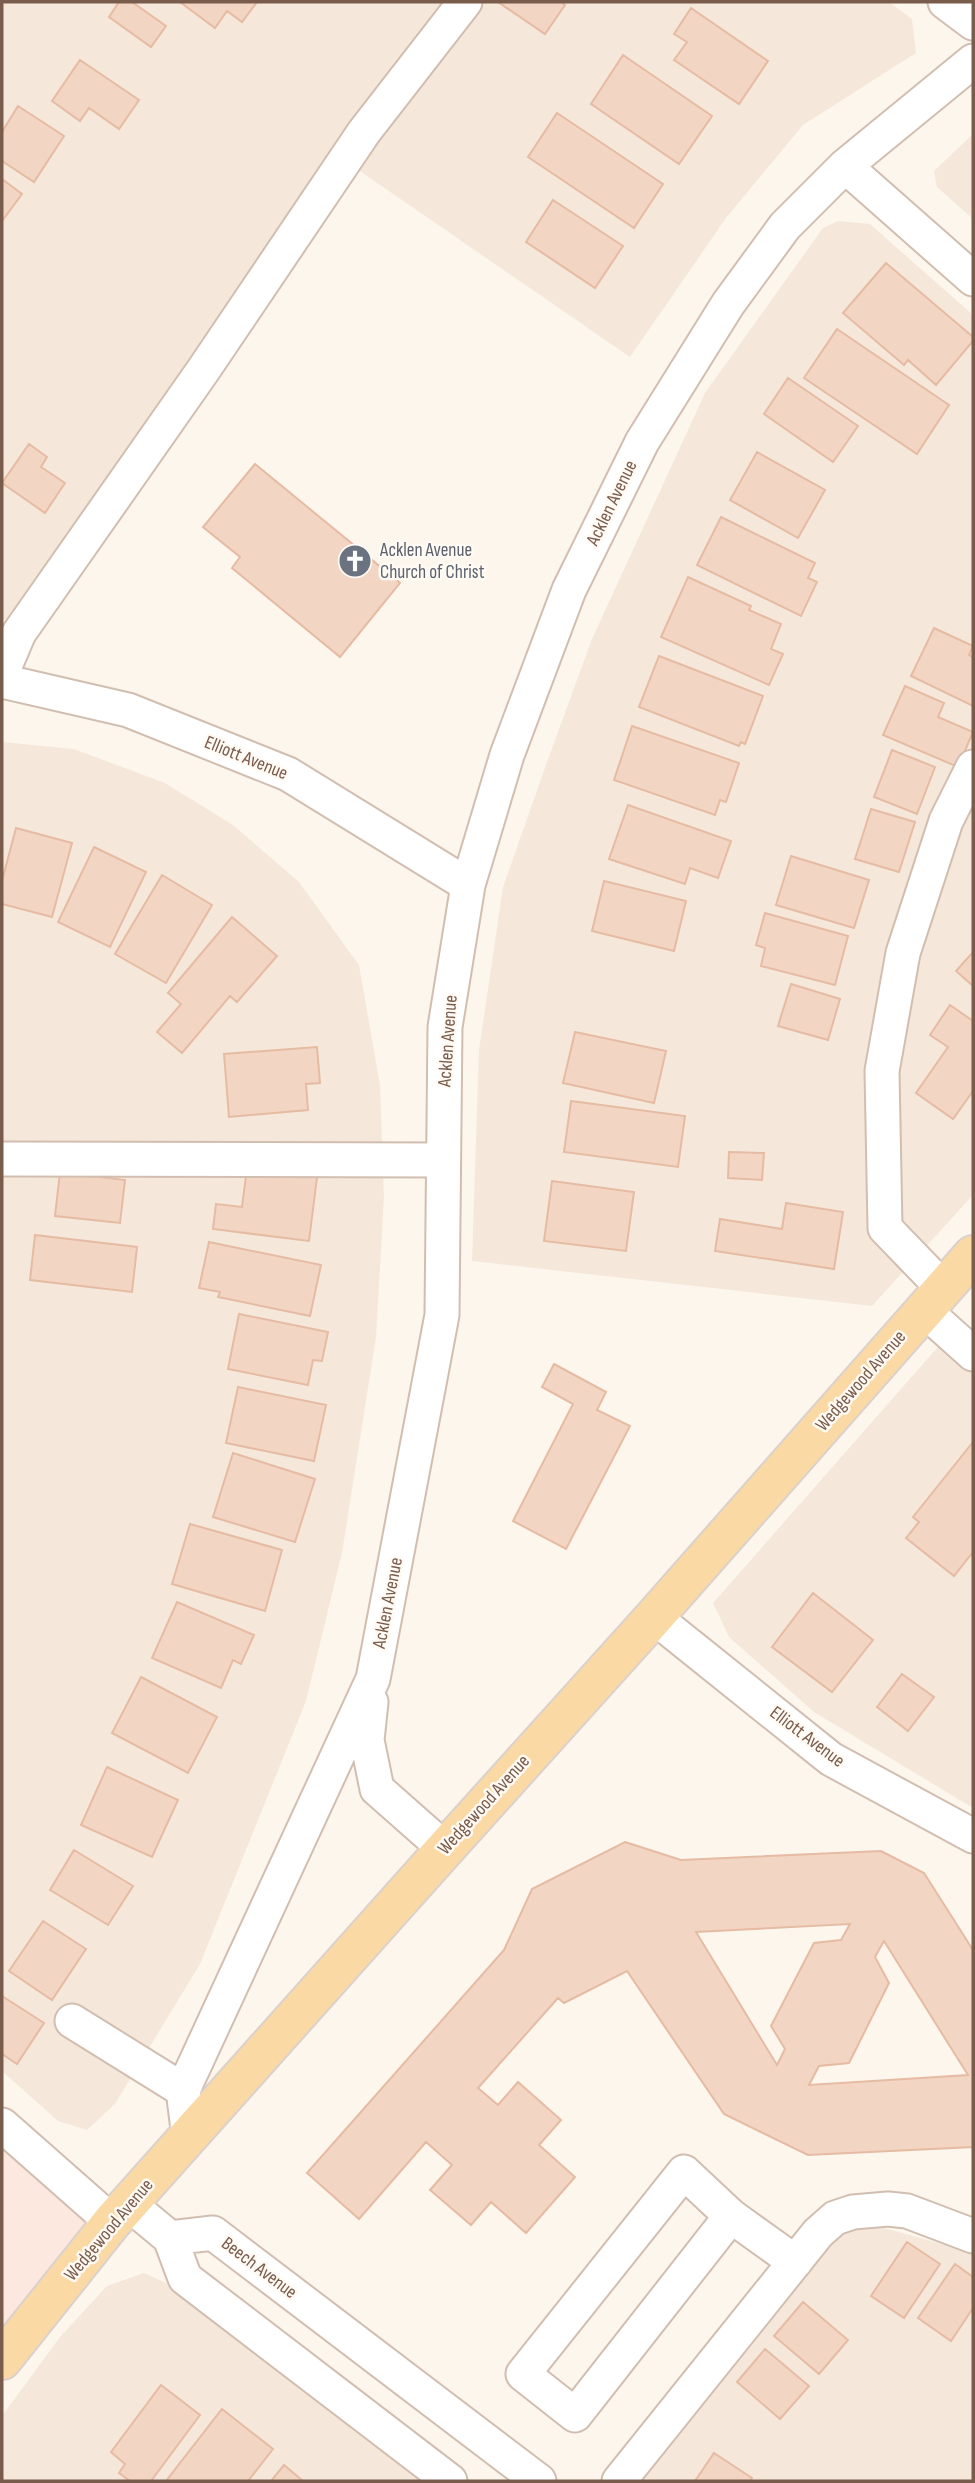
<svg xmlns="http://www.w3.org/2000/svg" width="975" height="2483" font-family="'Sofia Sans Condensed',sans-serif">
  <rect width="100%" height="100%" fill="#fdf6ec"/>
  <path fill="#f5e8da" d="M6,2H889L912,19L916,53L803,125L726,218L630,357L338,156L15,620L2,619V7Z
    M973,134V219L937,187L934,171Z
    M838,221L870,224L973,315V1195L872,1306L472,1261L479,1050L503,887L547,762L592,639L705,393L823,228Z
    M2,742L74,749L165,783L233,825L299,882L359,965L380,1085L384,1197L376,1337L342,1553L306,1701L200,1964L115,2104L87,2130L58,2121L2,2071Z
    M944,1340L973,1365V1808L814,1712L729,1637L713,1603Z
    M867,2223L973,2253V2481H637L831,2240Z
    M144,2273L166,2283L427,2481H2V2416L60,2337L107,2286Z"/>
  <path fill="#fde8e0" d="M2,2125L112,2222L2,2360Z"/>
  <path fill="#f3d5c3" stroke="#e6bba3" stroke-width="2" fill-rule="evenodd" d="M119,2H132L166,26L151,47L109,17Z
    M180,2H257L242,22L227,11L215,28Z
    M498,2H561L565,5L545,34Z
    M691,8L768,61L739,104L674,60L687,42L674,34Z
    M623,55L712,116L679,164L591,104Z
    M80,60L139,100L119,129L89,108L80,121L52,101Z
    M18,106L64,136L34,182L2,161V132Z
    M557,113L663,184L634,228L528,157Z
    M2,179L22,194L2,221Z
    M553,200L623,246L595,288L526,242Z
    M886,263L973,337V341L936,385L908,360L904,365L843,313Z
    M837,329L949,405L917,454L804,378Z
    M788,378L858,426L833,462L764,414Z
    M29,444L47,457L41,467L65,483L45,513L2,483Z
    M757,452L825,490L798,538L730,500Z
    M255,464L400,583L340,657L232,568L240,557L203,527Z
    M721,517L815,563L808,578L817,582L801,616L697,565Z
    M688,577L751,606L749,610L781,624L771,649L783,654L769,685L661,637Z
    M934,628L973,646L969,655L973,657V706L911,676Z
    M659,656L763,696L745,744L741,742L739,746L639,707Z
    M905,686L944,703L938,717L973,732L958,767L883,735Z
    M632,726L739,763L726,802L720,800L715,815L614,780Z
    M892,750L935,767L917,814L874,797Z
    M628,805L731,841L718,878L690,868L685,884L609,859Z
    M871,809L915,822L899,872L855,859Z
    M16,828L72,843L52,917L2,904V881Z
    M94,847L146,872L110,947L58,922Z
    M791,856L869,880L854,928L776,905Z
    M162,875L212,905L166,983L115,954Z
    M604,881L686,901L674,951L592,931Z
    M765,913L848,936L835,985L761,966L765,948L756,945Z
    M232,917L277,956L237,1002L230,996L182,1053L157,1032L181,1004L168,993Z
    M973,952V986L956,971Z
    M791,984L840,999L828,1040L778,1026Z
    M950,1005L973,1021V1091L953,1119L916,1093L948,1047L930,1035Z
    M575,1032L666,1051L654,1103L563,1083Z
    M317,1047L320,1083L306,1084L308,1110L229,1117L224,1054Z
    M571,1101L685,1116L678,1167L564,1152Z
    M729,1152L764,1153L762,1180L728,1178Z
    M247,1168L317,1177L309,1241L213,1229L216,1204L242,1207Z
    M60,1172L125,1180L120,1223L55,1216Z
    M552,1181L634,1192L626,1251L544,1241Z
    M786,1203L843,1212L834,1269L715,1251L720,1219L782,1229Z
    M35,1235L137,1247L132,1292L30,1280Z
    M209,1242L321,1265L310,1316L218,1297L220,1292L199,1288Z
    M239,1314L328,1332L322,1361L313,1360L308,1385L228,1369Z
    M554,1364L606,1392L597,1410L630,1426L566,1549L513,1521L573,1404L542,1387Z
    M238,1387L326,1405L314,1461L226,1443Z
    M973,1442V1552L954,1576L906,1538L919,1522L913,1517Z
    M233,1453L315,1479L295,1542L213,1517Z
    M190,1524L282,1550L265,1611L172,1584Z
    M813,1593L873,1640L832,1692L772,1647Z
    M177,1602L254,1635L241,1664L233,1660L221,1688L152,1658Z
    M902,1674L934,1697L908,1731L877,1707Z
    M141,1677L217,1717L188,1773L112,1733Z
    M107,1767L178,1800L152,1857L81,1825Z
    M625,1842L681,1860L881,1851L924,1873L973,1950V2147L808,2155L724,2114L627,1971L564,2003L558,1998L478,2088L498,2105L518,2082L561,2120L539,2145L575,2177L526,2233L491,2202L471,2225L430,2190L452,2165L426,2142L359,2219L307,2173L504,1950L532,1889ZM850,1924L841,1940L814,1943L771,2026L785,2049L777,2065L696,1932ZM884,1941L968,2075L809,2085L819,2066L849,2063L889,1983L875,1957Z
    M74,1850L133,1886L108,1925L50,1890Z
    M43,1921L86,1949L52,2000L9,1971Z
    M2,1996L44,2023L17,2064L2,2054Z
    M907,2242L940,2264L904,2318L871,2296Z
    M955,2264L973,2277V2308L951,2341L918,2318Z
    M803,2302L848,2340L819,2374L774,2336Z
    M765,2349L809,2386L780,2419L737,2382Z
    M161,2385L200,2415L151,2481H130L119,2473L125,2464L111,2452Z
    M222,2409L273,2449L248,2481H166Z
    M714,2453L752,2478L750,2481H695Z
    M284,2465L303,2481H271Z"/>
  <g fill="none" stroke-linecap="round" stroke-linejoin="round">
    <defs>
      <path id="minor" d="M945,2L973,23
        M845,166L973,279
        M2,673L19,633L204,369L364,132L465,2
        M2,681L128,710L288,774L468,885
        M2,1159L443,1160
        M943,1288L885,1228L882,1071L903,953L946,821L973,767
        M924,1310L973,1354
        M654,1617L831,1759L973,1836
        M371,1702L367,1740L377,1789L445,1849
        M72,2021L183,2090
        M2,2125L112,2222
        M189,2137L183,2090L373,1679L442,1315L445,1027L468,885L507,755L569,590L642,442L728,304L785,226L845,166L973,61
        M129,2204L170,2238
        M731,2216L575,2415L523,2374L684,2172L731,2216L795,2262
        M170,2238L213,2233L539,2481
        M170,2238L185,2278L450,2481
        M619,2481L818,2233L835,2218L853,2212L888,2209L907,2211L973,2236"/>
      <path id="major" d="M2,2360L112,2222L445,1849L654,1617L973,1255"/>
    </defs>
    <use href="#minor" stroke="#d1beb0" stroke-width="37"/>
    <use href="#major" stroke="#dad1cd" stroke-width="42"/>
    <use href="#minor" stroke="#fff" stroke-width="33"/>
    <use href="#major" stroke="#fbd9a5" stroke-width="38"/>
  </g>
  <defs>
    <symbol id="church-disc" viewBox="-11 -11 22 22"><circle r="9.5" fill="#6b7280" stroke="#fffaf3"/><path d="M-1.2-6h2.4v3.5h3.3v2.4h-3.3V6h-2.4V-.1h-3.3v-2.4h3.3Z" fill="#fff"/></symbol>
  </defs>
  <g fill-rule="evenodd">
    <use href="#church-disc" x="336" y="542" width="38" height="38"/>
  </g>
  <g text-anchor="middle" dominant-baseline="central" stroke-width="5" stroke-linejoin="round" paint-order="stroke">
    <g font-size="19" fill="#7a5c4d" stroke="#fffaf3">
      <text transform="translate(612 503) rotate(-64)">Acklen Avenue</text>
      <text transform="translate(246 758) rotate(22)">Elliott Avenue</text>
      <text transform="translate(448 1041) rotate(-86)">Acklen Avenue</text>
      <text transform="translate(861 1381) rotate(-49)">Wedgewood Avenue</text>
      <text transform="translate(388 1603) rotate(-79)">Acklen Avenue</text>
      <text transform="translate(807 1737) rotate(37)">Elliott Avenue</text>
      <text transform="translate(484 1805) rotate(-48)">Wedgewood Avenue</text>
      <text transform="translate(109 2230) rotate(-50)">Wedgewood Avenue</text>
      <text transform="translate(259 2268) rotate(37)">Beech Avenue</text>
    </g>
    <g font-size="19" fill="#5b616d" stroke="#fffaf3" text-anchor="start">
      <text x="380" y="550">Acklen Avenue<tspan x="380" dy="22">Church of Christ</tspan></text>
    </g>
  </g>
  <rect width="975" height="2483" fill="none" stroke="#7a5c4d" stroke-width="7"/>
</svg>
